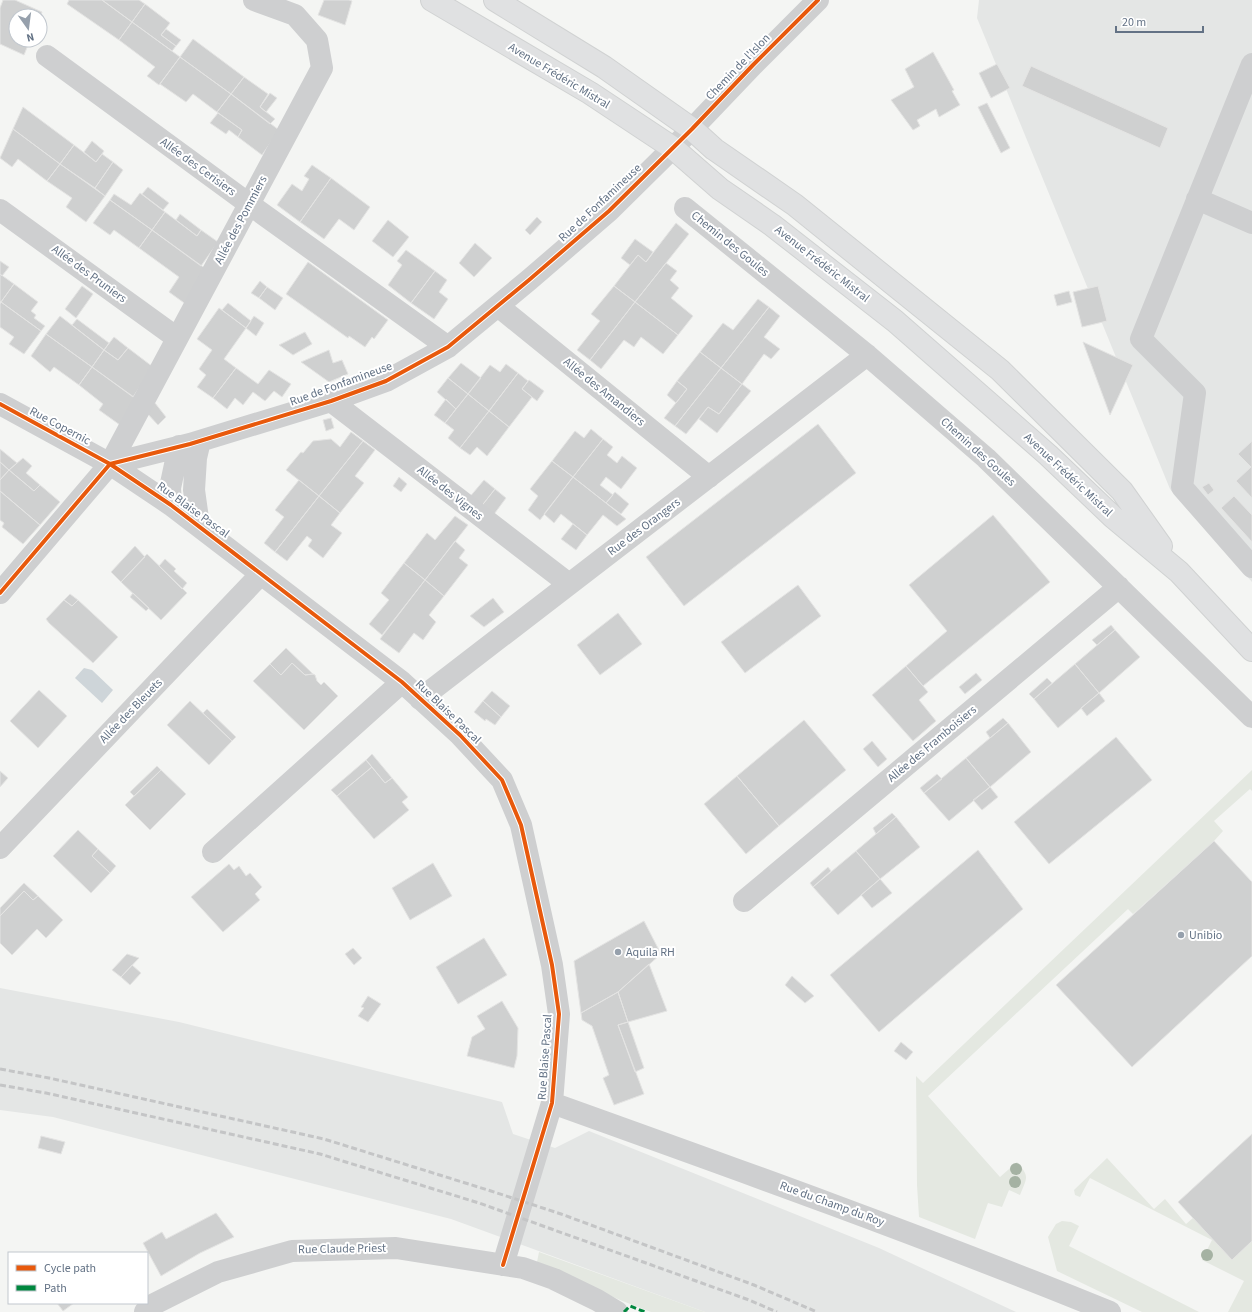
<svg xmlns="http://www.w3.org/2000/svg" width="1252" height="1312" font-family="'Source Sans 3',sans-serif">
  <rect width="100%" height="100%" fill="#f4f5f3"/>
  <path fill="#e4e6e5" d="M979,0H1252V582L1170,489L977,18Z
    M0,988L179,1022L502,1102L513,1134L555,1148L589,1131L879,1248L1016,1312H705L451,1219L53,1117L0,1110Z"/>
  <path fill="#e4e8e1" d="M1252,770V791L1250,789L1214,821L1223,831L1214,841L1133,914L1128,909L928,1096L1000,1177L1017,1162C1030,1177 1027,1177 1020,1195L1009,1190L1002,1207L988,1203L975,1239L919,1217L917,1185L916,1076L923,1083Z
    M1107,1158L1154,1209L1165,1199L1186,1224L1193,1218L1232,1260L1252,1241V1312H1228L1244,1281L1202,1260L1212,1240L1090,1178L1080,1197L1075,1195L1074,1190Z
    M1062,1221L1071,1222L1079,1226L1069,1246L1199,1312H1142L1057,1271L1048,1237L1056,1224Z
    M539,1252L705,1312H651L620,1300L537,1262Z"/>
  <path fill="#ced5d9" d="M84,668L92,670L113,690L102,703L75,678Z"/>
  <path fill="#cfd0d0" stroke="#e4e4e3" d="M3,0H15L42,12L40,17V16H16V40H30L24,55L0,44V8Z
    M69,0H102L132,22L119,40L67,4Z
    M102,0H139L145,4L132,22Z
    M324,0H349L352,1L345,25L318,15Z
    M145,4L170,23L161,35L176,46L172,51L132,22Z
    M132,22L180,57L159,85L147,76L155,67L119,40Z
    M166,29L181,40L176,46L161,35Z
    M193,39L244,77L231,94L180,57Z
    M933,52L954,90L952,91L960,105L939,117L936,109L917,120L920,126L913,130L891,100L914,87L905,69Z
    M180,57L231,94L217,112L193,94L186,102L160,84Z
    M997,64L1010,88L991,98L979,73Z
    M1031,66L1168,128L1160,148L1022,86Z
    M244,77L268,94L260,107L275,119L270,124L231,94Z
    M270,93L277,98L266,112L260,107Z
    M231,94L279,130L262,155L238,137L242,130L217,112Z
    M987,103L1010,148L1001,153L978,107Z
    M23,107L74,145L60,164L13,129Z
    M218,113L242,130L238,137L229,130L226,134L210,123Z
    M13,129L60,164L47,181L18,159L12,167L0,158Z
    M92,141L104,151L96,162L84,152Z
    M74,145L96,162L102,154L113,162L95,188L60,164Z
    M113,162L123,170L105,196L95,188Z
    M60,164L105,196L86,222L66,207L72,198L47,181Z
    M312,165L331,178L300,222L277,205L292,184L302,191L309,179L304,176Z
    M331,178L370,207L354,230L339,219L324,239L300,222Z
    M148,187L169,203L163,210L142,194Z
    M140,193L165,212L152,230L110,200L114,194L131,205Z
    M110,200L152,230L139,248L114,230L110,235L93,223Z
    M165,212L197,236L201,230L218,242L201,266L152,230Z
    M180,214L201,230L197,236L176,220Z
    M537,217L542,222L530,235L525,230Z
    M388,220L409,237L393,257L372,241Z
    M676,223L689,234L635,302L614,286L638,255L646,262Z
    M152,230L206,269L187,305L169,292L179,277L139,248Z
    M635,239L653,252L646,262L638,255L630,265L621,258Z
    M475,243L492,258L474,277L459,263Z
    M406,250L435,271L411,303L388,285L402,265L397,261Z
    M0,261L9,267L2,276L0,274Z
    M308,262L388,320L374,339L372,337L365,347L349,336L348,338L286,294Z
    M666,263L677,271L670,280L679,288L671,298L693,316L678,335L635,302Z
    M435,271L447,280L439,292L448,299L434,319L411,303Z
    M0,274L14,284L1,302L0,301Z
    M260,281L267,287L259,298L251,293Z
    M14,284L38,302L31,311L36,315L34,318L45,326L41,331L1,302Z
    M82,286L93,294L76,318L65,309Z
    M614,286L635,302L590,360L577,350L600,321L591,314Z
    M1098,286L1107,321L1082,327L1073,292Z
    M267,287L283,298L275,310L259,298Z
    M1069,291L1072,302L1057,306L1054,295Z
    M758,299L769,307L721,368L700,352L723,323L733,330Z
    M1,302L41,331L24,354L9,344L14,337L0,327V304Z
    M635,302L678,335L663,354L641,337L634,347L624,340L601,369L590,360Z
    M228,303L251,321L246,328L222,310Z
    M769,307L780,316L764,337L780,349L771,359L764,354L742,384L721,368Z
    M219,308L246,328L224,359L236,368L213,398L197,387L206,375L199,369L212,350L197,339Z
    M60,316L104,350L92,367L46,334Z
    M254,316L264,323L256,336L246,328Z
    M77,319L109,343L104,350L72,325Z
    M305,332L312,344L293,355L279,345Z
    M46,334L92,367L79,385L54,367L50,372L31,356Z
    M114,337L128,348L118,360L104,350Z
    M1083,342L1133,365L1110,415Z
    M128,348L153,367L133,397L92,367L104,350L118,360Z
    M329,350L333,363L342,360L348,374L329,382L301,362Z
    M700,352L721,368L675,426L664,418L687,389L677,381Z
    M461,363L481,378L468,394L448,378Z
    M506,364L518,373L489,411L468,394L490,365L500,372Z
    M92,367L138,400L120,425L99,410L103,404L79,385Z
    M236,368L258,384L269,370L291,384L282,397L274,391L265,401L253,392L243,405L235,398L227,409L213,398Z
    M721,368L742,384L719,414L708,407L686,434L675,426Z
    M518,373L528,381L522,389L532,397L509,427L489,411Z
    M448,378L468,394L456,409L437,392Z
    M529,380L544,391L537,401L522,389Z
    M677,381L687,389L676,403L667,395Z
    M742,384L751,391L717,433L699,419L708,407L719,414Z
    M468,394L489,411L460,448L448,438L454,430L445,423Z
    M446,399L456,409L445,423L434,415Z
    M155,403L166,417L158,425L146,412Z
    M489,411L509,427L487,456L477,447L470,455L460,448Z
    M331,418L334,428L326,431L323,420Z
    M818,424L856,473L684,606L646,557Z
    M591,429L603,439L573,477L552,461L575,431L584,438Z
    M351,432L363,441L319,496L286,470L301,452L303,453L313,441L331,439L340,447Z
    M603,439L613,447L607,455L617,463L622,456L637,468L621,489L606,477L600,485L613,495L606,503L573,477Z
    M363,441L375,450L355,476L364,483L340,513L319,496Z
    M1252,441V498L1236,481L1251,467L1238,454Z
    M0,449L17,463L9,470L0,462Z
    M23,458L32,466L26,473L40,485L34,491L9,470Z
    M552,461L573,477L540,520L528,510L538,496L530,489Z
    M0,462L9,470L0,480Z
    M9,470L34,491L40,485L60,502L40,525L0,491V480Z
    M399,477L407,484L401,492L393,486Z
    M573,477L606,503L626,519L617,526L603,515L587,535L561,514L554,523L544,514Z
    M299,480L319,496L275,552L264,543L284,517L275,510Z
    M484,480L495,489L480,508L468,499Z
    M1209,483L1214,490L1208,495L1202,487Z
    M495,489L506,498L492,517L480,508Z
    M0,491L40,525L23,544L2,527L4,523L0,520Z
    M615,492L629,504L621,514L606,503Z
    M319,496L340,513L331,525L342,533L323,558L308,546L312,540L307,536L287,561L275,552Z
    M1234,496L1252,515V542L1221,508Z
    M993,515L1050,582L923,686L906,666L947,631L909,585Z
    M455,516L468,525L425,580L404,563L427,533L435,540Z
    M573,524L587,535L576,550L561,539Z
    M455,541L465,550L459,558L468,565L444,596L425,580Z
    M135,546L145,557L121,582L111,572Z
    M147,554L187,593L161,620L121,582Z
    M165,559L176,569L174,571L187,583L182,589L159,566Z
    M404,563L425,580L382,635L369,624L389,600L381,593Z
    M425,580L444,596L429,615L436,622L423,640L414,633L399,653L380,639Z
    M798,585L821,616L745,673L721,642Z
    M133,593L149,608L146,611L130,597Z
    M70,594L78,600L72,606L64,600Z
    M493,598L504,612L484,627L470,616Z
    M64,600L72,606L78,600L118,637L93,663L49,623L46,619Z
    M618,613L642,644L600,675L577,645Z
    M1111,625L1115,630L1097,645L1092,640Z
    M1115,630L1140,657L1099,693L1075,664Z
    M286,648L313,674L305,675L292,663L281,675L270,664Z
    M292,663L305,675L313,674L315,675L317,681L321,685L324,682L338,696L304,730L253,681L270,664L281,675Z
    M1075,664L1099,693L1058,728L1034,699Z
    M906,666L928,692L919,700L936,721L913,741L872,695Z
    M976,673L982,680L965,694L959,687Z
    M1047,678L1052,683L1034,699L1029,694Z
    M39,690L67,716L38,748L10,721Z
    M492,691L510,706L501,717L483,701Z
    M1099,693L1105,701L1087,716L1081,708Z
    M190,701L232,741L209,765L167,725Z
    M483,701L501,717L495,725L486,719L485,721L474,712Z
    M207,709L236,737L232,741L203,713Z
    M1003,718L1008,723L990,738L986,732Z
    M804,720L846,770L779,826L737,776Z
    M1008,723L1031,752L990,787L966,758Z
    M1116,737L1152,780L1049,864L1014,822Z
    M872,741L887,759L878,767L863,749Z
    M372,754L392,778L385,783L366,760Z
    M966,758L990,787L949,821L924,793Z
    M366,760L372,767L337,796L331,790Z
    M157,766L161,770L134,796L130,792Z
    M372,767L385,783L392,778L408,797L402,802L409,810L374,839L337,796Z
    M161,770L186,794L150,830L125,805Z
    M0,771L8,778L0,787Z
    M937,774L942,779L924,793L920,788Z
    M737,776L779,826L746,854L704,804Z
    M990,787L998,797L982,810L973,800Z
    M892,813L896,817L876,834L873,828Z
    M896,817L920,847L880,879L856,851Z
    M78,830L98,849L92,856L110,873L91,893L53,856Z
    M1214,841L1252,882V956L1132,1067L1056,985Z
    M98,849L116,866L110,873L92,856Z
    M978,850L1023,909L879,1032L830,975Z
    M856,851L880,879L838,915L813,887Z
    M433,863L452,896L410,920L392,888Z
    M229,864L234,870L239,866L246,876L250,873L262,887L255,894L260,900L223,932L191,897Z
    M828,867L831,871L813,887L810,883Z
    M880,879L892,893L872,908L861,895Z
    M24,883L38,896L33,900L24,891L0,916V908Z
    M24,891L33,900L38,896L63,920L46,938L37,929L12,955L0,943V916Z
    M644,921L661,954L618,992L581,1013L574,961Z
    M484,938L507,975L458,1004L436,967Z
    M353,948L362,958L354,965L345,954Z
    M127,954L139,958L121,977L112,970Z
    M649,964L667,1011L628,1022L618,992Z
    M132,965L141,973L130,985L121,977Z
    M792,976L814,996L805,1003L785,985Z
    M618,992L628,1022L618,1025L644,1094L614,1105L603,1078L609,1075L592,1026L582,1020L581,1013Z
    M368,996L381,1004L368,1022L358,1016L364,1008L361,1007Z
    M502,1001L518,1028L517,1056L514,1068L467,1056L472,1037L485,1029L477,1016Z
    M628,1022L644,1068L635,1072L618,1025Z
    M901,1042L913,1052L906,1060L894,1051Z
    M1252,1134V1241L1232,1260L1178,1202Z
    M41,1136L65,1142L61,1154L38,1148Z
    M216,1213L234,1237L200,1253L161,1276L143,1243L162,1232L166,1239Z
    M57,1303H74L63,1311Z"/>
  <g fill="none" stroke-linecap="round" stroke-linejoin="round">
    <defs>
      <path id="major" d="M432,0L590,93L673,148L720,189L772,225L895,321L1048,455L1113,517L1179,572L1252,650
        M495,0L604,67L692,129L714,149L795,205L1000,370L1122,491L1161,546"/>
    </defs>
    <use href="#major" stroke="#d0d2d2" stroke-width="24"/>
    <path stroke="#cecfd0" stroke-width="22" d="M47,56L249,204L448,347
      M1252,64L1141,339L1195,393L1182,487L1252,567
      M1197,199L1252,223
      M685,208L867,355L986,458L1252,717
      M0,210L177,338
      M498,306L709,477
      M331,401L569,584
      M0,404L110,464L171,505L402,682L460,735L502,780L521,825L552,965L559,1014L552,1103L503,1265
      M110,464L322,68L317,40L295,15L254,0
      M171,505L170,488L179,446
      M199,526L194,490L196,458L200,441
      M0,593L110,464L190,444L331,401L386,381L448,347L529,280L609,211L692,129L753,65L818,0
      M420,699L867,355
      M0,848L261,574
      M213,852L402,682
      M744,901L1119,587
      M552,1103C739,1170 926,1237 1110,1312
      M145,1312L154,1304L218,1272L292,1251L396,1248L523,1268L554,1279L597,1300L617,1312"/>
    <use href="#major" stroke="#e0e1e2" stroke-width="22"/>
    <path stroke="#c4c5c6" stroke-width="3" stroke-dasharray="6 3" stroke-linecap="butt" d="M0,1069L49,1078L324,1139L491,1191L561,1214L754,1285L817,1312
      M0,1085L46,1093L320,1154L479,1203L749,1300L777,1312"/>
    <path stroke="#00873e" stroke-width="3" stroke-dasharray="6 3" stroke-linecap="butt" d="M624,1312L630,1306L645,1312"/>
    <defs>
      <path id="cycleway" d="M0,404L110,464L171,505L402,682L460,735L502,780L521,825L552,965L559,1014L552,1103L503,1265
        M0,593L110,464L190,444L331,401L386,381L448,347L529,280L609,211L692,129L753,65L818,0"/>
    </defs>
    <use href="#cycleway" stroke="#fff" stroke-width="6"/>
    <use href="#cycleway" stroke="#e8590c" stroke-width="4"/>
  </g>
  <g fill="#a5b2a3">
    <circle cx="1016" cy="1169" r="6"/>
    <circle cx="1015" cy="1182" r="6"/>
    <circle cx="1207" cy="1255" r="6"/>
  </g>
  <g fill="#96a0ac" stroke="#fff" stroke-width="1.5">
    <circle cx="1181" cy="935" r="4"/>
    <circle cx="618" cy="952" r="4"/>
  </g>
  <g text-anchor="middle" dominant-baseline="central" stroke-width="4" stroke-linejoin="round" paint-order="stroke">
    <g font-size="12" fill="#637285" stroke="#fff">
      <text transform="translate(738 67) rotate(-46)">Chemin de l'Islon</text>
      <text transform="translate(559 76) rotate(31)">Avenue Frédéric Mistral</text>
      <text transform="translate(198 167) rotate(36)">Allée des Cerisiers</text>
      <text transform="translate(600 203) rotate(-43)">Rue de Fonfamineuse</text>
      <text transform="translate(241 220) rotate(-62)">Allée des Pommiers</text>
      <text transform="translate(730 244) rotate(39)">Chemin des Goules</text>
      <text transform="translate(822 264) rotate(38)">Avenue Frédéric Mistral</text>
      <text transform="translate(89 274) rotate(36)">Allée des Pruniers</text>
      <text transform="translate(341 384) rotate(-20)">Rue de Fonfamineuse</text>
      <text transform="translate(604 392) rotate(39)">Allée des Amandiers</text>
      <text transform="translate(60 426) rotate(28)">Rue Copernic</text>
      <text transform="translate(978 452) rotate(42)">Chemin des Goules</text>
      <text transform="translate(1068 475) rotate(43)">Avenue Frédéric Mistral</text>
      <text transform="translate(450 493) rotate(38)">Allée des Vignes</text>
      <text transform="translate(193 510) rotate(36)">Rue Blaise Pascal</text>
      <text transform="translate(644 527) rotate(-37)">Rue des Orangers</text>
      <text transform="translate(131 711) rotate(-46)">Allée des Bleuets</text>
      <text transform="translate(448 712) rotate(44)">Rue Blaise Pascal</text>
      <text transform="translate(932 744) rotate(-40)">Allée des Framboisiers</text>
      <text transform="translate(545 1057) rotate(-86)">Rue Blaise Pascal</text>
      <text transform="translate(832 1204) rotate(20)">Rue du Champ du Roy</text>
      <text transform="translate(342 1249) rotate(-1)">Rue Claude Priest</text>
    </g>
    <g font-size="12" fill="#637285" stroke="#fff" text-anchor="start">
      <text x="1189" y="935">Unibio</text>
      <text x="626" y="952">Aquila RH</text>
    </g>
  </g>
  <rect x="8" y="1252" width="140" height="52" fill="#ffffff" stroke="#c1c7ce"/>
  <rect x="16" y="1265" width="20" height="6" fill="#e8590c" stroke="#c1c7ce"/>
  <text x="44" y="1272" font-size="12" fill="#637285">Cycle path</text>
  <rect x="16" y="1285" width="20" height="6" fill="#00873e" stroke="#c1c7ce"/>
  <text x="44" y="1292" font-size="12" fill="#637285">Path</text>
  <g transform="translate(28 28) rotate(166)"><circle r="19" fill="#ffffff" stroke="#c1c7ce"/>
  <path d="M0-3L7 15L0 10L-7 15Z" fill="#96a0ac"/>
  <text y="-6" font-size="11" font-weight="bold" text-anchor="middle" fill="#637285">N</text>
  </g>
  <path d="M1116 26v6h87v-6" fill="none" stroke="#637285" stroke-width="2"/>
  <text x="1122" y="26" font-size="12" fill="#637285" stroke="#ffffff" stroke-width="3" paint-order="stroke">20 m</text>
</svg>
